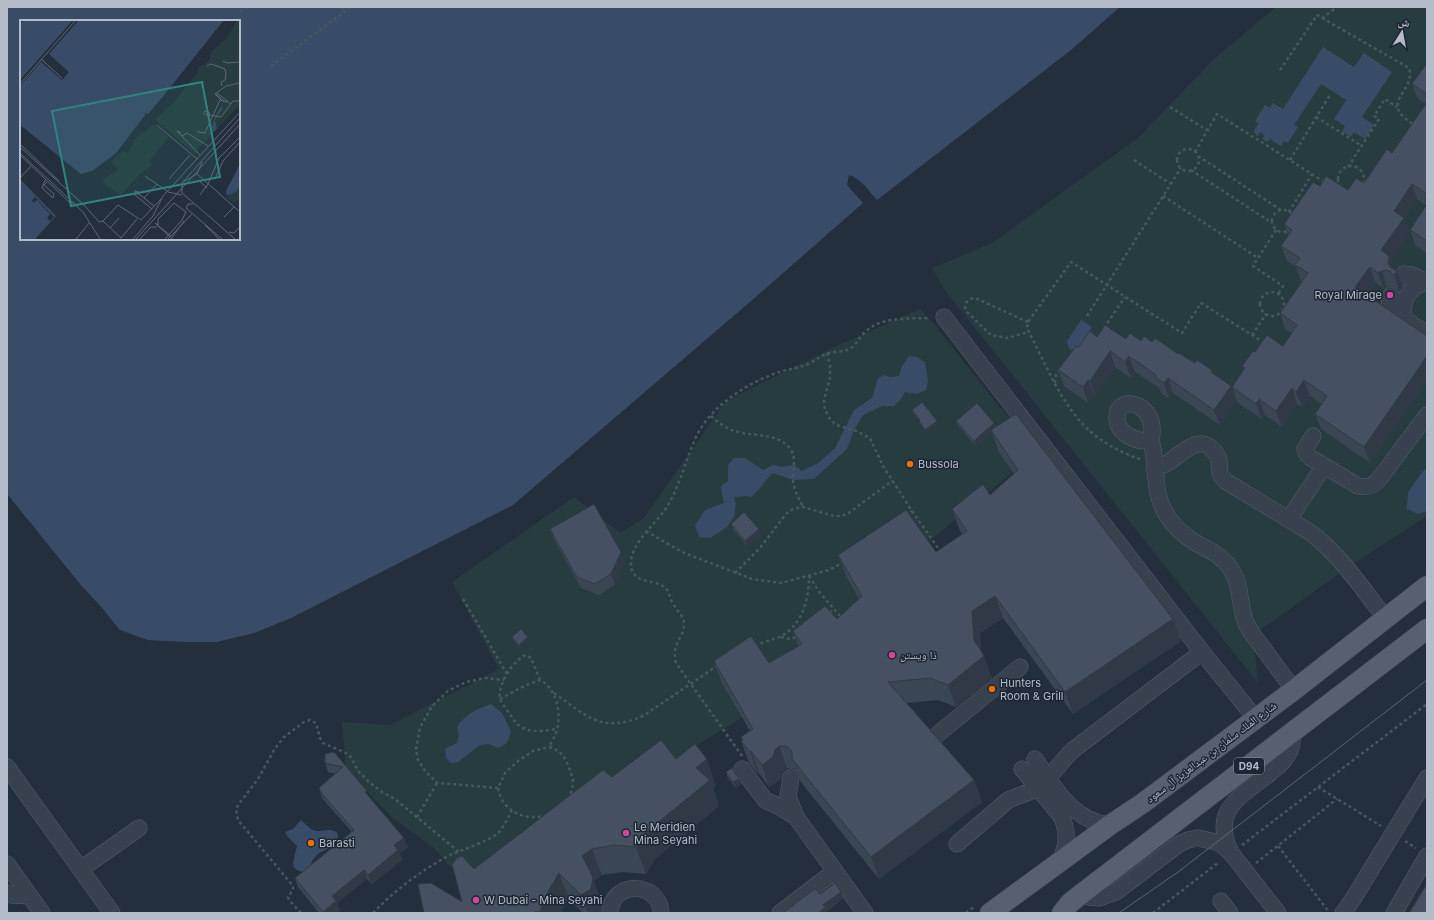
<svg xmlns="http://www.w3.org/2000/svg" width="1434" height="920" font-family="Inter,'Noto Naskh Arabic',sans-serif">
  <rect width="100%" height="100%" fill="#242f3e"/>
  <path fill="#263c3f" d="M1276,7H1427V516L1347,568L1253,635L1258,683L944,289L932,268L992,243L1138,138L1213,60Z
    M920,309L934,324L1036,453L815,636L774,698L694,747L483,904L434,848L390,816L346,769L342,722L390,725L499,669L452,582L574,497L620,533L643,519L726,401L834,347Z"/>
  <path fill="#394c67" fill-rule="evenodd" d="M7,7H1120L1071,50L877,200C870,192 860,178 849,175L847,185L863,203L758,295L513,505L291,618L254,633L217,642H185L148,640L120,630L79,583L7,494ZM21,21H239V239H21Z
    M1323,47L1354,67L1364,53L1392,72L1362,117L1374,125L1365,139L1354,132L1351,137L1342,132L1345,126L1334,119L1346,100L1321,84L1294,125L1298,127L1288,143L1284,141L1281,146L1270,139L1268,142L1262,139L1265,135L1260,132L1258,136L1253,132L1258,124L1255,121L1265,105L1270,108L1273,103L1283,109Z
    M1081,320L1092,327L1078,349L1071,350L1068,346L1067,341Z
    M909,356L917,357L925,362L928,381L926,390L917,394L905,392L901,399L894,406H882L863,415L854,430L847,449L814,479L793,480L773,473C765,480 760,490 751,497L746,496L734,497L736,504L734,517L727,527L710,538L699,537L695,525L705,510L724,503L722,495L721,486L728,481V465L734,458H745L763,470L773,465L782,467L794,465L802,471L818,463L835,448L854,410L872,398L878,378L885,375L890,377L899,376L902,366Z
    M1427,469V511L1418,514L1407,509L1408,492L1423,471Z
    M491,704L502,713L511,731L507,743L499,748L488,744L480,745L458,762L451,763L446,758L445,749L457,743L459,735L457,727C465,714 477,709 491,704Z
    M301,820C306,824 310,830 317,831C325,831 328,828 337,832C342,849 324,847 316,856C312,860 310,866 308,871C303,873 299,871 294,868L293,863L297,846L287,836L285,832L293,829Z"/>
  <path fill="#242f3e" d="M7,494L79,583L104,610L121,633L118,631L77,584L7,498Z"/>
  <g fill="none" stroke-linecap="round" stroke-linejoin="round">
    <defs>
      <path id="minor" d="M1403,277L1404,274L1412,275L1427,282
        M1391,295L1389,306L1391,311L1427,334
        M944,317L1202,652L1256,719
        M1405,320C1400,302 1408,288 1426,282
        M1313,436L1305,449L1307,454L1311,458L1358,486C1368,488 1374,486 1380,478L1427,415
        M1151,441C1153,430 1153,420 1145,411C1137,402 1118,399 1117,416C1116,434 1136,442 1151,441C1158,464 1152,489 1165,512C1170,521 1178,530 1187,537C1203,549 1221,552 1232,571C1242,587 1239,607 1246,623C1251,634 1259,642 1265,651C1275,664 1284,677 1294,690
        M1154,469C1159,467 1164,465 1169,462C1180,455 1195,437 1210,447C1213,450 1216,453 1218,457C1222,469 1215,472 1227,482L1311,533C1341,556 1362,588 1386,619
        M1289,519L1324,466
        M938,734L1020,667
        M1035,759C1054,787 1073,822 1110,825
        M7,767L112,913
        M742,769L765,800L780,807L796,817
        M1022,769L1061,816C1069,832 1067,846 1060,862
        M791,777L788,797L796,817L865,913
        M957,844L1007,801C1017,795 1029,794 1038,787C1052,777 1060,762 1073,750L1202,652
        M1231,853C1210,810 1240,797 1270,773C1276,768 1283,763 1287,756C1292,749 1292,741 1293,732
        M7,864L42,913
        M81,869L139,828
        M7,893L11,895L30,896
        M1080,895L1089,897L1099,898L1116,892L1179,844L1188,840L1198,838L1216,842L1222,845L1231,853L1278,913
        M1221,901L1230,913
        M610,913C611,880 660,881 661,913
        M780,913L835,871
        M1343,913L1353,899L1427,778
        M1394,913L1427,856"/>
      <path id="major" d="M990,913L1110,825L1143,803L1294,690L1427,586
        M1062,913L1070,903L1080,895L1427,629"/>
    </defs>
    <use href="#minor" stroke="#565f6c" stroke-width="17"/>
    <use href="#major" stroke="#414a57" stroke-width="21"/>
    <path stroke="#44595c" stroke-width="2.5" stroke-dasharray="3 3" stroke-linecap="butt" d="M342,7L345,11
      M240,12L246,7
      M1322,18L1337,7
      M271,66L351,7
      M1280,70L1317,15L1409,68C1415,87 1390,98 1400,113C1404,118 1410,122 1415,126
      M1170,107L1207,130
      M1316,117L1362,146
      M1177 160a11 11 0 1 1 22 0a11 11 0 1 1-22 0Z
      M1195,152L1217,114L1326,183
      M1198,156L1281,210
      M1134,160L1171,184
      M1290,160L1330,95
      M1338 179a13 13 0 1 1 26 0a13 13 0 1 1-26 0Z
      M1348,167L1379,119L1374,116L1385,99L1397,107
      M1191,170L1272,223
      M1163,196L1258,258
      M1272 221a11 11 0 1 1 22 0a11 11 0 1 1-22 0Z
      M1289,212L1312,174
      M1276,230L1253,266L1283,286L1278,294
      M1260 304a12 12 0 1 1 24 0a12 12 0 1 1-24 0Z
      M1087,316L1181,168
      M1028,322L975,298C967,299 964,303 966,311L991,335L1007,338L1029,332
      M1104,328L1125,297
      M1252,335L1266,314
      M827,353L830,365V378L824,400L825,410L830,419L836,425L854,430L870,438L883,466L912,511L940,551
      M1055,383L1056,375L1060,369
      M711,416C718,422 725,428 734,431C753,437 779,432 791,450C797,459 792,471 793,481C794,490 799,499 803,507
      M1140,459C1118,452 1094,438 1079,420C1057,394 1044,361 1029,332L1027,327L1028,322L1071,262L1182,333L1201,303L1265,343
      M906,516L912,511
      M646,531L682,552L752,579L781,583L829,570L844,562
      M735,573L760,548L786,514L793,509L803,507L834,516H842L850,512L892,481
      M809,576L820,593L842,618
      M463,599L507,674
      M830,613L833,609
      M781,637L790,639L797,637
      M755,646C763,642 771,640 779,637C802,627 809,599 809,576
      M540,680L531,658L526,655C514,659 497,685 500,699C502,704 507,710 510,714C514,721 518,727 526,729C535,733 547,730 557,729
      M554,693C587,716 601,734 643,716L717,666
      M500,699L524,686L540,680C557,688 561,713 557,730C555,736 552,742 549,747
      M549,747C560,750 564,756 568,765C570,771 573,777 573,783C570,818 521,830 502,800C500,796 499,792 498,788L505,773L518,761L533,751Z
      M742,756L676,663C671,641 685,638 684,623C684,616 677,611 674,605C671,601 670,596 668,591C659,577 633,587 631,565C630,542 657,524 668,505C681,483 686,458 697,435C713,404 748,383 779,372C789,369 799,368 808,364C815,361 820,356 827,354C833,351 841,352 847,350C856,347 859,337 866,331C883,316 909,319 930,318
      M1318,787L1381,826
      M498,788L437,783L426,772L418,760L416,749L420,728L432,706L448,691L466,682L485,678L504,680
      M417,817L437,783
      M1405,841L1416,848
      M1242,845L1427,704
      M1278,846L1329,912
      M1256,863L1337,799
      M301,913L289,900L288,897L293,890V886L238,820L236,810L238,805L258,779L274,750L284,737L304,722L310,720L316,723L320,738L323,743L346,753L351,757L358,771L369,782L382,792L395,799L459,852
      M373,913C395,890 423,869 452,854C463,850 490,840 497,834C504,827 508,818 512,810
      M966,913L975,906
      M1153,913L1219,862"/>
    <use href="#minor" stroke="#38414e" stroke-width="16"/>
    <use href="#major" stroke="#56606e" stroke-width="20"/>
    <path stroke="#5a6575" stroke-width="1" d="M1119,913L1178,872L1427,680"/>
  </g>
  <path fill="#3b4654" d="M1427,63V253L1416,246L1410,230L1426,205L1417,199L1404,219L1410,233L1391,260L1394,269L1403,286L1399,291L1397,288L1392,286H1387L1384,289L1375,282L1367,295L1427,336V380L1370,463L1321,429L1315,414L1322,404L1310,396L1302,407L1297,404L1282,427L1265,415L1262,419L1238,403L1232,387L1244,370L1242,366L1255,352L1283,346L1292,333L1285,329L1280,313L1302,281H1301L1296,267L1287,261L1281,246L1288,235L1284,224L1320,186L1348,190L1364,183L1392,153L1426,104L1418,99L1412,84Z
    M1097,337L1152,342L1195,363L1212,370L1213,374L1231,386L1236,401L1220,425L1173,393L1169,399L1161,393L1159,388L1135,372L1131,378L1115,367L1095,396L1094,395L1088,403L1064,386L1058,370L1078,348Z
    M912,410L937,421L938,424L926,432L920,423L919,421V420L913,413Z
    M956,421L994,423L996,427L1181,641L1073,714L1003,618L980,633L981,651L992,678L956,707L938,700L907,703L974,780L982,802L879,879L800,781L796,769L793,768H787L783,771L781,779L769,787L759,773L758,774L749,763L741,741H742L741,737L750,731L722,683L714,661L769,663L798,646L793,631L837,619L859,599L846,576L838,555L936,552L962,534L960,531L952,509L990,495L1014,474L999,452L992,433L976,446L958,426Z
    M731,524L759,529L761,535L747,546L733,529Z
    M550,529L621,552L625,563L615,585L599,595L581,588L554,540Z
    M512,637L529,640L520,648L513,640Z
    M334,752L408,847L400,853L402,860L372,884L367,879L337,903L340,910L336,913H319L298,887L295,878L352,832L327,804L322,798L319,788L335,774L328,772L325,763Z
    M676,759L716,786L713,788L719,806L655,859L646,874L623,872L602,875L594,881L602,904L601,913H583L569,899L560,913H424L462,902L474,869L612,777Z
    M726,772L739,779L741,784L736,788L728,778Z"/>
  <path fill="#303945" d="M1412,184L1417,199L1404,219L1410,233L1391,260L1395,272L1397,271L1403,286L1399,291L1394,275L1381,250L1394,211Z
    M1370,267L1375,282L1361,302L1355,287Z
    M1382,271L1387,286L1384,289L1378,273Z
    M1110,351L1115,367L1095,396L1090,381Z
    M1129,356L1135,372L1131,378L1125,362Z
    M1427,356V380L1370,463L1364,447Z
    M1168,378L1173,393L1169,399L1164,383Z
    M1088,380L1094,395L1088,403L1083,387Z
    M1304,380L1310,396L1302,407L1296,392Z
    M1231,386L1236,401L1220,425L1214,410Z
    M1292,388L1297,404L1282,427L1276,411Z
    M1259,399L1265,415L1262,419L1256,404Z
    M937,421L938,424L926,432L925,430Z
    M994,423L996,429L991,430L992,433L976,446L974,441Z
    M759,529L761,535L747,546L745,541Z
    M621,552L625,563L615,585L611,574Z
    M995,596L1003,618L980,633L981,658L984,656L992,678L956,707L948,685L972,611Z
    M1173,619L1181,641L1073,714L1065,692Z
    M528,637L529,640L520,648L519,645Z
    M779,746L787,768L783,771L781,779L769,787L762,765L775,750Z
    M751,751L759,773L758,774L750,752Z
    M707,759L716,786L713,788L719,806L655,859L646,874L636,847L645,833L696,768Z
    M739,779L741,784L736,788L733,782Z
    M974,780L982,802L879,879L871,857Z
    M404,838L408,847L400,853L402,860L372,884L368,875L394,845Z
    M592,849L602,875L594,881L602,904L601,913H588L581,895L582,856Z
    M364,870L367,879L337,903L340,910L336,913H323V912L332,896Z
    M559,873L569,899L560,913H540V911L546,895Z
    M841,892L843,899L827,912L828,913H818L823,905Z"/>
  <path fill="#455162" stroke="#303945" d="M1427,63V94L1412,84Z
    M1427,102V194L1412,184L1394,211L1404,218L1381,250L1389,256L1388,263L1390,267L1397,271L1394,275L1391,272L1387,270L1382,271L1378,273L1370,267L1355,287L1427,336V356L1364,447L1315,414L1327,396L1304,380L1296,392L1292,388L1276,411L1259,399L1256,404L1232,387L1245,368L1242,366L1253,351L1255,352L1267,335L1283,346L1297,325L1280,313L1308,273L1295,265L1300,258L1281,246L1292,230L1284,224L1313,182L1320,186L1326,176L1348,190L1356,178L1364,183L1387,149L1392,153Z
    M1427,204V241L1410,230Z
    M1105,325L1126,339L1130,333L1141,341L1144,336L1152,342L1155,338L1178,354L1179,353L1195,363L1197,360L1212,370L1211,372L1231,386L1214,410L1168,378L1164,383L1155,377L1156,375L1129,356L1125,362L1110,351L1090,381L1088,380L1083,387L1058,370L1076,346L1078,348L1090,331L1097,337Z
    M922,402L937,421L925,430L919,421L920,420L912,410Z
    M977,403L994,423L974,441L956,421Z
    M1016,414L1173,619L1065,692L995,596L972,611L974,640L984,656L948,685L930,678L888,682L974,780L871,857L792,759V752L789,748L785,746H779L775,750L773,757L762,765L751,751L750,752L741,741L743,740L741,737L753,729L714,661L751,636L769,663L802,644L793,631L825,606L837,619L862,596L838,555L906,510L936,552L967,531L952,509L983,484L990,495L1018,470L991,430Z
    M594,504L621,552L611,574L595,584L577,577L550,529Z
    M744,512L759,529L745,541L731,524Z
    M521,629L528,637L519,645L512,637Z
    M661,740L676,759L695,744L707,759L696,768L710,780L645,833L636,847L614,845L592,849L582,856L593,877L591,889L581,895L559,873L546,895L540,911L532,913H424L418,884L431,883L462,902L452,864L457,858L462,856L474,869L603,770L612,777Z
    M334,752L367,791L365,792L404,838L394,845L398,850L368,875L364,870L332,896L336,901L323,912L295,878L354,830L323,795L319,788L343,767L325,763V754Z
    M732,768L739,779L733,782L726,772Z
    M835,883L841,892L823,905L826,907L818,913H783L813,890L816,889L820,894Z
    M1427,884V913H1409Z"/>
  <g fill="#d1479c" stroke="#1d2633" stroke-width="1.5">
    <circle cx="1390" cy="295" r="4"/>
    <circle cx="892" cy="655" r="4"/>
    <circle cx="626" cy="833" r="4"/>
    <circle cx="476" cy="900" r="4"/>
  </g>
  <g fill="#e8710a" stroke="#1d2633" stroke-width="1.5">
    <circle cx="910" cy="464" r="4"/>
    <circle cx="992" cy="689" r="4"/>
    <circle cx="311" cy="843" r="4"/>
  </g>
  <g text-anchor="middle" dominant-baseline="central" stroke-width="3" stroke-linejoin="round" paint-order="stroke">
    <rect fill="#1d2633" stroke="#878f9c" stroke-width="1" x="1234" y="758" width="30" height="16" rx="3"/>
    <g font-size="10" font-weight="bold" fill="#b4bcc9">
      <text x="1249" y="766">D94</text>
    </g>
    <g font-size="11" fill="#b4bcc9" stroke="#1d2633" text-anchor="start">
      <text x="1382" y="295" text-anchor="end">Royal Mirage</text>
      <text x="918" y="464">Bussola</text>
      <text x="900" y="655">ذا ويستن</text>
      <text x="1000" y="683">Hunters<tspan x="1000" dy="13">Room &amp; Grill</tspan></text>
      <text x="634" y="827">Le Meridien<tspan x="634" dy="13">Mina Seyahi</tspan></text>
      <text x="319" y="843">Barasti</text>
      <text x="484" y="900">W Dubai - Mina Seyahi</text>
    </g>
    <g font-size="11" fill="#b4bcc9" stroke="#1d2633">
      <text transform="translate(1211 752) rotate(-37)">شارع الملك سلمان بن عبدالعزيز آل سعود</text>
    </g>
  </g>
  <g transform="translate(20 20)">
    <rect width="220" height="220" fill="#242f3e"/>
    <path d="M217,1H220V85L176,131L177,136L135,100L154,82L177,53L179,47L188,42L192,31L206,19ZM134,104L149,117L130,140L132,145L120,154L101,175L84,164L83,159L98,150L91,142L102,131L108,133L116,118ZM220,166V179L212,183L207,176Z" fill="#263c3f"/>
    <path d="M3,1H203L145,74L128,94L124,92L126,94L96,133L72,151L61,154L0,105V4ZM202,85V90L195,100L197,109L189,115L195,97ZM220,144V166L216,172L207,175L206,171ZM1,160L36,196L15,219H0Z" fill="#394c67"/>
    <path d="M52,1H58L29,34L49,52L42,60L21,42L0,66V60ZM0,105L58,154L59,156L0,107ZM1,162L34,197L30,201L27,198L30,194L17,180L14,183L12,181L15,177Z" fill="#242f3e"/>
    <path fill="none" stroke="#5e6776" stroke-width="1" d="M21,39L42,58M203,41L207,43L220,42M187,46L191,44L205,49L206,54L205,60L201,62L202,66M0,64L55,1M197,73L211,84M196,74L205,82M208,82L202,81L195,74L206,66L220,63M183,93L189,96L190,93L184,91M190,95L201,97L213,81H220M137,105L177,139M178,110V112L185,113L200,80M161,113L157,111L180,135M162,116L167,113L188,126M0,124L39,161M0,127L65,186L79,202L83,201L98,185L121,200L141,179M0,133L63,192L80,219M0,135L49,182L54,183M177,154L182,142M125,156L147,171M0,158L11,146M149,159L170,135M195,159L203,141L220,122M25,160L22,168L33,178L34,174L24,165L27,162M178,160L187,168M163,162L177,154L220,192M188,164L199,138L220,117M148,172L162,175M119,174L134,186M118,175L119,172L115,171V175L132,189M180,175L188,164M124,178L137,164M173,184H168L166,188L202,219M176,185L215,219M177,186L162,173V163L220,98M204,197L214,187M83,201L101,218L117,199M138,205V199L154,183L166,192L162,200M185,205L199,219M90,208L99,198M209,212L214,213L220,207M150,217L135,203L151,216M56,219L70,202M113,219L133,196L143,176L220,92M116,219L220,104M120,219L131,207H137M145,219L163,199M148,219L172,194M151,219L164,201"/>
    <path fill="#308480" fill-opacity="0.15" stroke="#308480" stroke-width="2" d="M182,62L200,157L51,186L32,91Z"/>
    <rect width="220" height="220" fill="none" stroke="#b4bcc9" stroke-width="2"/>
  </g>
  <rect width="1434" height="920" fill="none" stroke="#b4bcc9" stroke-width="16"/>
  <g transform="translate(1402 32) rotate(11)" stroke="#1d2633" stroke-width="3" paint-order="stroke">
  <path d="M0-3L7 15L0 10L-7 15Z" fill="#b4bcc9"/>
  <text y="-6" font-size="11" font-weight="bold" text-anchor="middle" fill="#b4bcc9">ش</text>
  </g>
</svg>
